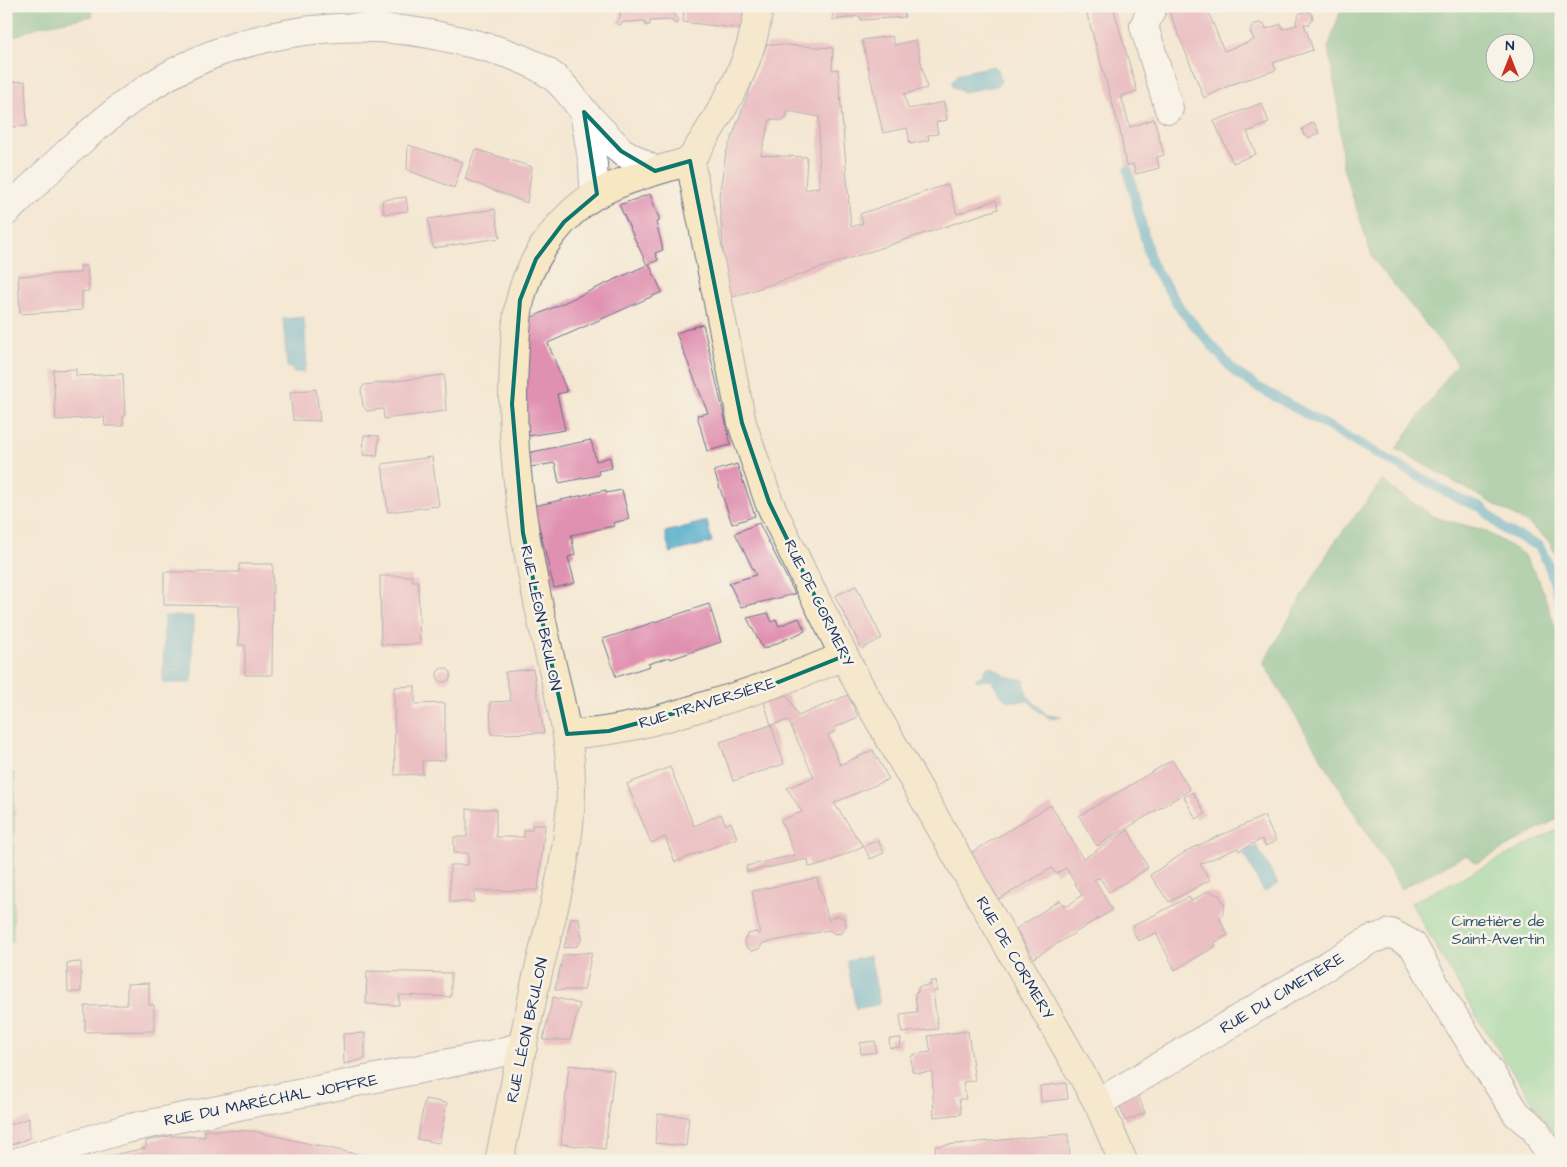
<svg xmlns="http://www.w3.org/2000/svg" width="1567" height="1167" font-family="'Architects Daughter',sans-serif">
  <rect width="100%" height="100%" fill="#f7f3e8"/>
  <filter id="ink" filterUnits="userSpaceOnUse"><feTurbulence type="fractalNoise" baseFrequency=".02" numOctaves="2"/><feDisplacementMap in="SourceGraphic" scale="10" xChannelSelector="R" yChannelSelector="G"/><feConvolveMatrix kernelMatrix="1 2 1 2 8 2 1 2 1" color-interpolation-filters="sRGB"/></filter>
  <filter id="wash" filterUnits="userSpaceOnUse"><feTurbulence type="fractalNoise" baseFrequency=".0096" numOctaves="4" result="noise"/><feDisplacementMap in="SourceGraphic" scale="20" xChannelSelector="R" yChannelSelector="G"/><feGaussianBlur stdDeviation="1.12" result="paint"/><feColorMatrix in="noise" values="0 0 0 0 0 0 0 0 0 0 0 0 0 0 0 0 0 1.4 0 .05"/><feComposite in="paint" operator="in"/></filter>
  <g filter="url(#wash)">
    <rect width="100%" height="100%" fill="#f4e8d3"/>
    <path fill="#7fd599" stroke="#4d827c" d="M6,773H14L13,942H6Z
      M1561,828V1145L1476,1016L1411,903Z"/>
    <path fill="#67b681" stroke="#417270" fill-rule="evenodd" d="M6,6H89L93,16L40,26L6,40Z
      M1342,6H1561V566L1549,541L1527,523L1396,449L1457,363L1373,259L1343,168L1337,97L1328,48ZM1494,42H1524V72H1494Z
      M1383,480L1395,491L1437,518L1484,530L1523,554L1539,580L1557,631L1561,636V817L1477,863L1466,855L1401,889L1263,663L1333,544Z"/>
    <path fill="#4aa9c9" stroke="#326c94" d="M994,66L998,69L1001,81L997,86L963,92L953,87L952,82L959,73Z
      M304,317L307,365L305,366L304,372L293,373L292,369L287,367L283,319Z
      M707,521L712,542L670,553L665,532Z
      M164,616H193L192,683H163Z
      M991,666L1006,676L1024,680L1027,695L1047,715L1062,716L1051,719L1039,712L1029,701C1000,701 1007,704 991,680L979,681L975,679L983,675L985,669Z
      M1257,846L1278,884L1264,892L1243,853Z
      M870,956L880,1004L856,1009L847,961Z"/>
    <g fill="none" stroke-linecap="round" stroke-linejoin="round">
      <path stroke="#4aa9c9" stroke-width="10" d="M1128,170L1151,263L1182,311L1235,372L1256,386L1459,499L1481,507L1505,530L1539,546L1549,566L1561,603"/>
    </g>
    <g id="blocks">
      <path fill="#e090b0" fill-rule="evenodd" d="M620,6H675V17L679,20L676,24L671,20L650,21V25H645V21L624,22L620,25L616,22L620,18Z
        M684,6H745L741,29L683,22Z
        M780,6H822V7L779,15Z
        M832,6H903L905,17L861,20L860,16L833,20Z
        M1103,6H1113L1137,91L1121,96L1130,127L1154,119L1164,155L1157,157L1159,168L1136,174L1133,164L1126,166L1120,130L1086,11Z
        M1167,6H1206L1224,51L1254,40L1250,31L1253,25L1259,23L1265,25L1266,29L1281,24L1283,29L1297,25L1296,21L1300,13L1308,11L1312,14L1313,19L1309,24H1304L1313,50L1273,63L1276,70L1230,85L1204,98Z
        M892,36L894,45L916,40L927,88L904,94L908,109L944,102L947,120L936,122L938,134L928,135L929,140L910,144L907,128L883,133L862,40Z
        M767,44L833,48L832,70L838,69L851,227L863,223L860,214L948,184L957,214L996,200L998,209L727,299L719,196L726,153ZM788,111L819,117V187L805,190L807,157L761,155L770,119L782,121L786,118Z
        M25,81L27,126L11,127V122H6V82Z
        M1262,103L1269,123L1247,132L1256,154L1233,163L1214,121Z
        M1314,122L1319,133L1309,138L1304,135L1302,129Z
        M408,145L463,162L454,188L407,170Z
        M475,149L532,167L527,203L465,179Z
        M650,194L660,221L656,222L663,250L655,253L658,260L649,264L662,292L548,343L567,392L557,394L565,430L522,437L528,319L647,265L619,205Z
        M406,197L408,211L384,214L382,200Z
        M495,209L500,238L433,248L428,219Z
        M80,266H87L89,291L82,292V310L20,314L18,276L80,273Z
        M703,324L731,445L707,451L697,415L708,413L676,333Z
        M76,369V376L123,374L125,416H123V426H105L104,417L56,420L53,370Z
        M444,375L446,411L384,419L383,409L367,411L363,406L361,390L364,385Z
        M316,389L320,421L293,420L290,392Z
        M364,435L379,436L377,456L363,455Z
        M591,440L596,461L610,457L612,468L598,471L599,475L559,483L555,463L525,468L527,453Z
        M432,457L439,506L388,512L382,464Z
        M737,464L755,516L732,524L714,471Z
        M606,490V493L622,490L629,519L613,523L614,526L571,535L575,555L568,557L575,583L554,588L534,506Z
        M759,523L795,594L741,607L729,583L756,575L735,533Z
        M239,564H273L272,675H245V645H239V606L164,605V572H239Z
        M380,576H412V581H418L420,644L381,645Z
        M856,586L882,638L862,649L835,596Z
        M709,604L721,642L671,659L670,657L648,664L650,666L616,677L603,639Z
        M768,613L772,622L776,619L779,626L799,618L805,631L763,649L747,618Z
        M437 675a7 7 0 1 1 14 0a7 7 0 1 1-14 0Z
        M533,669L544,733L491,734L490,702L511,701L505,672Z
        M415,686V704L445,703V760L422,761L423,774L395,775L394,687Z
        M787,695L798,716L848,695L858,717L834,728L836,731L828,735L840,765L873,750L889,779L834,803L863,846L824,864L809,867L808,859L747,872L746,866L795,855L781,820L802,812L787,788L814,777L788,720L771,725L764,702Z
        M771,725L784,764L733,781L720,742Z
        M1172,760L1190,790L1097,846L1079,816Z
        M670,767L694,826L721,814L726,825L731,822L737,838L675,862L665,837L651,843L627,784Z
        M1193,792L1205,814L1196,819L1184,797Z
        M1051,805L1083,859L1128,830L1148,868L1109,892L1100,878L1094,879L1112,910L1034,958L1016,929L1060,900L1064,906H1068L1082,895L1066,868L1056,874L1052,868L999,899L969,854Z
        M467,809H496V837H524V830H532V825H545L538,890L474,891V902H450V865H468V853H454V837H467Z
        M1264,816L1276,841L1265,846L1262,839L1239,851L1238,848L1200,864L1210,880L1169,902L1150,875L1190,849Z
        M878,840L884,853L870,859L864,846Z
        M817,878L829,921L832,917L839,916L845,919L846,927L842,933L835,934L829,930L763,943L759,949L752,951L746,947L744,940L748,934L756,932L760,935L752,891Z
        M1208,891L1219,895L1225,905L1222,916L1219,918L1228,935L1214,943L1216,946L1175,970L1156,933L1138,941L1131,927L1189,897L1191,901Z
        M571,918H579L582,939L577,946L564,948Z
        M592,952L584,990H555L563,955Z
        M81,962V992H68L67,963Z
        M367,971L451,973V997L399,995V1005L366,1004Z
        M930,981H936L937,991H933L938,1029L902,1033L900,1014L917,1012L915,993L918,992V987L931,985Z
        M149,983V1005H154V1031L85,1032V1006L127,1005V984Z
        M553,997L580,1004L570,1040H543Z
        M968,1031L975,1081L963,1082L966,1099H959L961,1114L934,1117L932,1072L917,1073L912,1071L911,1057L915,1054L931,1052L928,1036Z
        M365,1033V1059L344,1064L343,1034Z
        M901,1038L900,1047L890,1048L889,1039Z
        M875,1041L876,1052L861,1054L860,1043Z
        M569,1065L614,1070L605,1149L561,1144Z
        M1066,1083L1068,1099L1041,1102L1040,1086Z
        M1136,1090L1145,1113L1125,1121L1118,1101Z
        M425,1099L447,1103L439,1143L417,1139Z
        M658,1114L689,1117L686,1146L655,1143Z
        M29,1118V1138L6,1147V1126Z
        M205,1130L252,1131L388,1161H85L146,1148V1141L170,1136L205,1137Z
        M1068,1134L1070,1157L1029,1161H950V1158H936L935,1146Z"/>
    </g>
  </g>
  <g filter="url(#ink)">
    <use href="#blocks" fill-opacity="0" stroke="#677087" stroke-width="1"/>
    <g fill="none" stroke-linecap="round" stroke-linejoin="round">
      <defs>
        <path id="street" d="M1153,6L1144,26L1169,109
          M597,194L594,184L593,164L584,112L621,151L655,171
          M6,212C48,171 91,128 139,94C231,30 349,13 457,40C488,47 529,57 555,78C567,88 575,100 584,112
          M1098,1103L1370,940L1391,933L1413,945L1444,1001L1517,1114L1535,1129L1553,1161
          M20,1161L125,1129L494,1054L523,1046"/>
        <path id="secondary" d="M759,6C752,67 722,110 690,161L742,423L769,502L807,582L858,683L1098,1103L1123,1161
          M567,734C614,733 656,721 701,707C750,693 797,676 844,656
          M499,1161C512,1101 523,1041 536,981C551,917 572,850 571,784C571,731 554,678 543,626C524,538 509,452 514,362C515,342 516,320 520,301C528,264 553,227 582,204C610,182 656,171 690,161"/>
      </defs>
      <use href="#street" stroke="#677087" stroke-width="30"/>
      <use href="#secondary" stroke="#677087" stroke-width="30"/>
      <use href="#street" stroke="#fff" stroke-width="28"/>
      <use href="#secondary" stroke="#f7e8c3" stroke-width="28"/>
    </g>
  </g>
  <path d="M0 0H1567V1167H0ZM584,112L621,151L655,171L690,161L742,423L769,502L844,656L756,691L609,731L567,734L523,533L512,404L520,300L536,259L564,222L597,194Z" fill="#f4e8d3" fill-opacity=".55" fill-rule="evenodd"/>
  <path fill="none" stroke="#0f766e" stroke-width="4" stroke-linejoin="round" d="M584,112L621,151L655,171L690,161L742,423L769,502L844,656L756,691L609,731L567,734L523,533L512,404L520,300L536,259L564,222L597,194Z"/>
  <g text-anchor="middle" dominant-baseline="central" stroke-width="5" stroke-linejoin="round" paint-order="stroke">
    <g font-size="16" fill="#1b2f5e" stroke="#f7f3e8">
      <text transform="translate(819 603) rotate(64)">RUE DE CORMERY</text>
      <text transform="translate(541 618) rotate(78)">RUE LÉON BRULON</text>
      <text transform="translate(707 703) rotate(-17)">RUE TRAVERSIÈRE</text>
      <text transform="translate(1015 958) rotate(60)">RUE DE CORMERY</text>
      <text transform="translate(1282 993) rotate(-31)">RUE DU CIMETIÈRE</text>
      <text transform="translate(527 1030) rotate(-78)">RUE LÉON BRULON</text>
      <text transform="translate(271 1100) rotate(-11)">RUE DU MARÉCHAL JOFFRE</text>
    </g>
    <g font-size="16" fill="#34586d" stroke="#f7f3e8">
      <text x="1498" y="921">Cimetière de<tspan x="1498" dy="18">Saint-Avertin</tspan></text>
    </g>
  </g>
  <rect width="1567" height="1167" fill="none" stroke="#f7f3e8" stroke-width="25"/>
  <g transform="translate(1510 58)"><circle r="24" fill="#f7f3e8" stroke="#9fa5b1"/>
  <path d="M0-4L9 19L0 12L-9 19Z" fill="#c8321e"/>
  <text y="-8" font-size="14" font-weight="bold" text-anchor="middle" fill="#1b2f5e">N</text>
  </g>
</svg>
